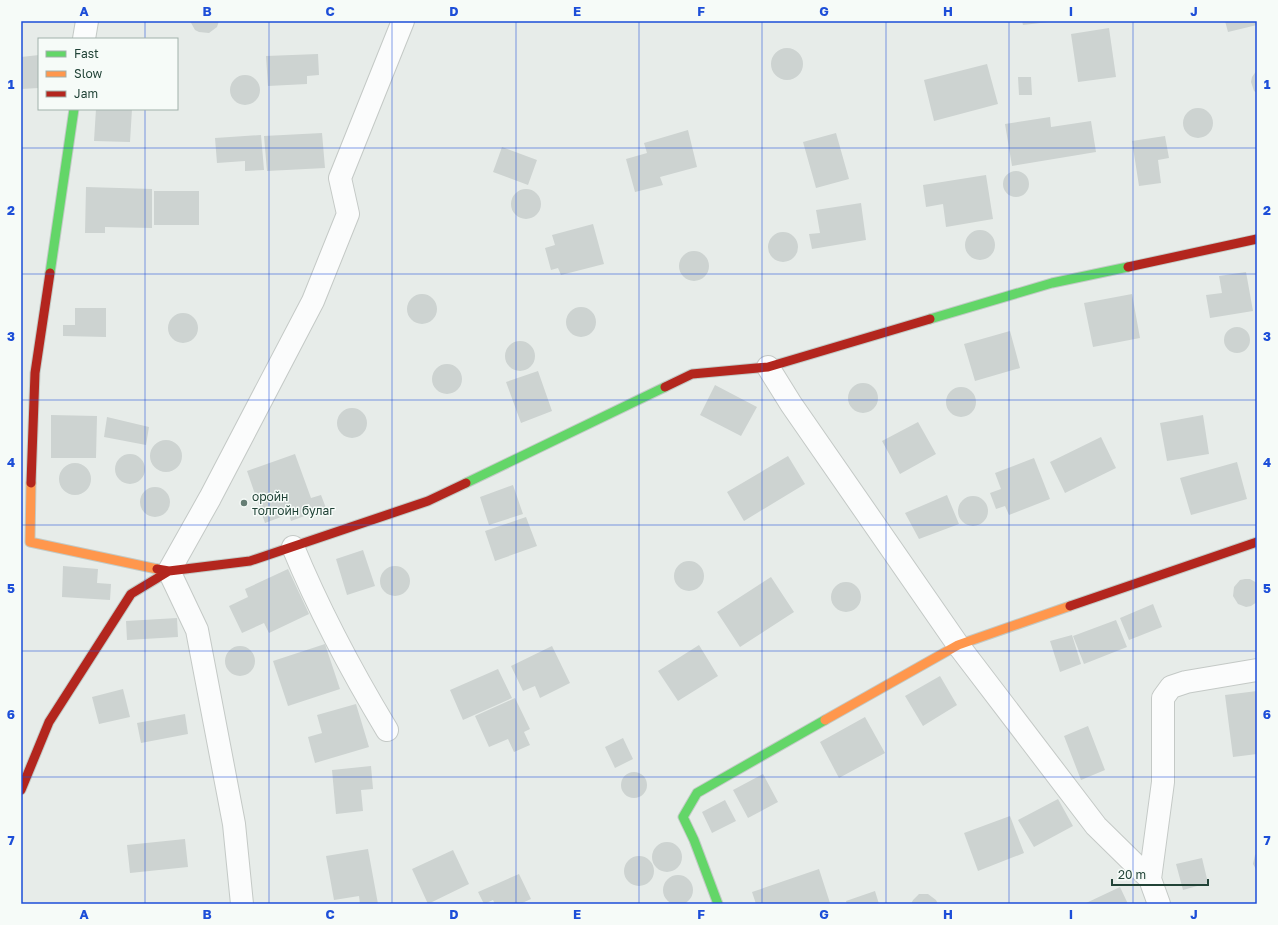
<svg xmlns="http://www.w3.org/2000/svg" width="1278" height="925" font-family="'Golos Text',sans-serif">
  <rect width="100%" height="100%" fill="#e7ece9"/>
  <path fill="#cdd3d1" d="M190,21H219L217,27L209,33L199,32L195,30Z
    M1022,21H1049V22L1023,25Z
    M1225,21H1257V25L1228,32Z
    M1109,28L1116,77L1078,82L1071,34Z
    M771 64a16 16 0 1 1 32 0a16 16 0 1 1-32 0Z
    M318,54L319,75L307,76V84L268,86L266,56Z
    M39,55V88L21,89V57Z
    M987,64L998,104L934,121L924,80Z
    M1257,70V93L1254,91L1251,82L1252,77Z
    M230 90a15 15 0 1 1 30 0a15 15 0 1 1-30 0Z
    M1018,77H1031L1032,95H1019Z
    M1183 123a15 15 0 1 1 30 0a15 15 0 1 1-30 0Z
    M96,109H132L130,142L94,141Z
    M1050,117L1051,127L1091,121L1096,152L1012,166L1005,124Z
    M688,130L697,167L660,177L663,185L635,192L626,159L647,153L644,143Z
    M322,133L325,168L267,171L264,136Z
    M836,133L849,179L816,188L803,142Z
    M261,135L264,170L245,171V161L217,163L215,138Z
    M1165,136L1169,158L1158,160L1161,183L1139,186L1132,141Z
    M502,147L537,160L528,185L493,172Z
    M1003 184a13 13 0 1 1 26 0a13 13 0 1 1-26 0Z
    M986,175L993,219L946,227L943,204L926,207L923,185Z
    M86,187L152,189V228L105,227V233H85Z
    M511 204a15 15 0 1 1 30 0a15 15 0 1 1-30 0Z
    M154,191H199V225H154Z
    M861,203L866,240L812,249L809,234L820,233L816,210Z
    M593,224L604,264L561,275L558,268L551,270L545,248L555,245L552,235Z
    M965 245a15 15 0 1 1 30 0a15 15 0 1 1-30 0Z
    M768 247a15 15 0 1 1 30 0a15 15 0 1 1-30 0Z
    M679 266a15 15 0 1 1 30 0a15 15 0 1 1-30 0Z
    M1246,272L1253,311L1210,318L1206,295L1222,293L1219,276Z
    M1132,294L1140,338L1093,347L1084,303Z
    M407 309a15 15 0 1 1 30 0a15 15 0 1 1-30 0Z
    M566 322a15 15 0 1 1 30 0a15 15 0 1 1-30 0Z
    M75,308H106V337L63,336V325H75Z
    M168 328a15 15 0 1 1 30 0a15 15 0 1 1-30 0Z
    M1224 340a13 13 0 1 1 26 0a13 13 0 1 1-26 0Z
    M1010,331L1020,368L975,381L964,344Z
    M505 356a15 15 0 1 1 30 0a15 15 0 1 1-30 0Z
    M432 379a15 15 0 1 1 30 0a15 15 0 1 1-30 0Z
    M538,371L552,411L521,423L506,382Z
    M848 398a15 15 0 1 1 30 0a15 15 0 1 1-30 0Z
    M715,385L757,407L741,436L700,415Z
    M946 402a15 15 0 1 1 30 0a15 15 0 1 1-30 0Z
    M337 423a15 15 0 1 1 30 0a15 15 0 1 1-30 0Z
    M51,415L97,416L96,458H51Z
    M1203,415L1209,454L1167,461L1160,423Z
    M107,417L149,427L146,445L104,437Z
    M918,422L936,454L900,474L882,441Z
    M1101,437L1116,468L1065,493L1050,462Z
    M150 456a16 16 0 1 1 32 0a16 16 0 1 1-32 0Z
    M295,454L311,498L321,495L326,508L291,521L289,514L265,523L247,471Z
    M115 469a15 15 0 1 1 30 0a15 15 0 1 1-30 0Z
    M788,456L805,484L744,521L727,492Z
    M1034,458L1050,499L1009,515L1005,506L996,509L990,493L1001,489L995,473Z
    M1237,462L1247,499L1191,515L1180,478Z
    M59 479a16 16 0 1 1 32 0a16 16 0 1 1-32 0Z
    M513,485L523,514L489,525L480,497Z
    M140 502a15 15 0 1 1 30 0a15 15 0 1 1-30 0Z
    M947,495L959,524L919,539L905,513Z
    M958 511a15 15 0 1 1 30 0a15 15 0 1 1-30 0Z
    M526,517L537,546L495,561L485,531Z
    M363,550L375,586L347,595L336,559Z
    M674 576a15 15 0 1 1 30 0a15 15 0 1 1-30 0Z
    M63,566L98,569L97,583L111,584L110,600L62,597Z
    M380 581a15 15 0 1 1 30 0a15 15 0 1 1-30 0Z
    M288,569L309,614L269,633L264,623L242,633L229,606L248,597L245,589Z
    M771,577L794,612L740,647L717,612Z
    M1245,579H1250L1257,583V602L1251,606L1246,607L1238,604L1233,596L1234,587L1240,580Z
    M831 597a15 15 0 1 1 30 0a15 15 0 1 1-30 0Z
    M1153,604L1162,627L1129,640L1120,618Z
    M177,618L178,637L127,640L126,621Z
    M1116,620L1127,647L1084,664L1073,636Z
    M1072,635L1081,664L1060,672L1050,641Z
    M325,644L340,689L288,706L273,661Z
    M699,645L718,676L678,701L658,671Z
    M552,646L570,683L540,698L535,686L523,691L511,666Z
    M225 661a15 15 0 1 1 30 0a15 15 0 1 1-30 0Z
    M498,669L512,698L463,720L450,690Z
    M940,676L957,705L923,726L905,696Z
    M123,689L130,717L99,724L92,697Z
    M1257,691V754L1233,757L1225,695Z
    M515,698L530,729L524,732L530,745L514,752L508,739L489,747L475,716Z
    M356,704L369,747L315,763L308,737L322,733L317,715Z
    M185,714L188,734L141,743L137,723Z
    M865,717L885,753L839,778L820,742Z
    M1088,726L1105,770L1081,780L1064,736Z
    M623,738L633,759L615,768L605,747Z
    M371,766L373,789L361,790L363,811L336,814L332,770Z
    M621 785a13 13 0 1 1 26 0a13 13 0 1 1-26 0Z
    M763,774L778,802L748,818L733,790Z
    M1058,799L1073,826L1034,847L1018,820Z
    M725,800L736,821L712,833L702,812Z
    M1010,816L1024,853L978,871L964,833Z
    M185,839L188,867L130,873L127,845Z
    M652 857a15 15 0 1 1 30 0a15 15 0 1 1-30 0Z
    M368,849L378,904H360L359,896L334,900L326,856Z
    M453,850L469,884L428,904L412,869Z
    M1257,853V871L1253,864L1255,855Z
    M624 871a15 15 0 1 1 30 0a15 15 0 1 1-30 0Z
    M1202,858L1208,883L1183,890L1176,864Z
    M819,869L830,903L827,904H756L752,892Z
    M519,874L531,899L520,904H495L493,900L484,904L478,892Z
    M663 890a15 15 0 1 1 30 0a15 15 0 1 1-30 0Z
    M1120,887L1128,904H1084Z
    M875,891L879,904H847L846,901Z
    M919,894H928L936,900L938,904H911L913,900Z"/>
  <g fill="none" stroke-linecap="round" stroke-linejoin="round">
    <defs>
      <path id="street" d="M84,39L87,21
        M768,367L791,404L958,645L1096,826L1150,879L1159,904
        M293,547C319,610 352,672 387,730
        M1150,879L1163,782V698L1171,687L1186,682L1257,670
        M242,904L234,824L197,630L169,571L210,498L313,301L348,214L340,178L403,21"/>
      <path id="fast" d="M50,273L74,109
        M930,319L1052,283L1128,267
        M466,483L665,387
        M718,904L694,840L683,817L697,793L825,720"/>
      <path id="slow" d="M31,483L30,542L157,569
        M825,720L958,645L1070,606"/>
      <path id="jam" d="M1128,267L1257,239
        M665,387L692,374L768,367L930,319
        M31,483L35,373L50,273
        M169,571L250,561L428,501L466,483
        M1070,606L1257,542
        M21,790L49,722L131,594L169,571L157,569"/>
    </defs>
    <use href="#street" stroke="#c4c9c6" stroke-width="24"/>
    <use href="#fast" stroke="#c2cac6" stroke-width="11"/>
    <use href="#slow" stroke="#c2cac6" stroke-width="11"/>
    <use href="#jam" stroke="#c2cac6" stroke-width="11"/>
    <use href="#street" stroke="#fbfcfc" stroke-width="22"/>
    <use href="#fast" stroke="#63d668" stroke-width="9"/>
    <use href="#slow" stroke="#ff974d" stroke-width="9"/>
    <use href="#jam" stroke="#b3261e" stroke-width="9"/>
  </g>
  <path fill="none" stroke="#1d4ed8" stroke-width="1" stroke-opacity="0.55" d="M145,21V39M269,21V904M392,21V904M516,21V904M639,21V904M762,21V904M886,21V904M1009,21V904M1133,21V904M145,109V904M21,148H1257M21,274H1257M21,400H1257M21,525H1257M21,651H1257M21,777H1257"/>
  <circle fill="#667e75" stroke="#f6fbf8" stroke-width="1.5" cx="244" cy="503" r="4"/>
  <g text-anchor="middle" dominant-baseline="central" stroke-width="3" stroke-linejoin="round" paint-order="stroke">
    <g font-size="12" fill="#214337" stroke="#f6fbf8" text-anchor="start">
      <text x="252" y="496">оройн<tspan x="252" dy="14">толгойн булаг</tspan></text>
    </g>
  </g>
  <rect width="1278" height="925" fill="none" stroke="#f6fbf8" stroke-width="44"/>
  <rect x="38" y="38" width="140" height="72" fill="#f6fbf8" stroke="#a1b1ab"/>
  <rect x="46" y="51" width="20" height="6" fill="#63d668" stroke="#a1b1ab"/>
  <text x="74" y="58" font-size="12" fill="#214337">Fast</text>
  <rect x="46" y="71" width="20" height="6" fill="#ff974d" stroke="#a1b1ab"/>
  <text x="74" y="78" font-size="12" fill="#214337">Slow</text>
  <rect x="46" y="91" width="20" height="6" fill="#b3261e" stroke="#a1b1ab"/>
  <text x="74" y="98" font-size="12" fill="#214337">Jam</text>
  <path d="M1112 879v6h96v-6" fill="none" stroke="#214337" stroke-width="2"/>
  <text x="1118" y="879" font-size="12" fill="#214337" stroke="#f6fbf8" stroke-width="3" paint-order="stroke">20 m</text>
  <rect x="22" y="22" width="1234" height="881" fill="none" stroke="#1d4ed8" stroke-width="1.5"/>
  <g font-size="13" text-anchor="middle" font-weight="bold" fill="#1d4ed8">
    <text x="84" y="16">A</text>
    <text x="207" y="16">B</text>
    <text x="330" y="16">C</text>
    <text x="454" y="16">D</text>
    <text x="577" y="16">E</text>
    <text x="701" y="16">F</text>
    <text x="824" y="16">G</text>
    <text x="948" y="16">H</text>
    <text x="1071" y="16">I</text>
    <text x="1194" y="16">J</text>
    <text x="11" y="89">1</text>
    <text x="1267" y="89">1</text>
    <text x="11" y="215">2</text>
    <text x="1267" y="215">2</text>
    <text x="11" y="341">3</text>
    <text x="1267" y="341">3</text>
    <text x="11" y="467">4</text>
    <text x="1267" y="467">4</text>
    <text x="11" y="593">5</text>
    <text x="1267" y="593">5</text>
    <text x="11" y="719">6</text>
    <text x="1267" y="719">6</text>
    <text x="11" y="845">7</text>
    <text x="1267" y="845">7</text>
    <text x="84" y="919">A</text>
    <text x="207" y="919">B</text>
    <text x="330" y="919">C</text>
    <text x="454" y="919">D</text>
    <text x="577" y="919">E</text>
    <text x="701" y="919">F</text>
    <text x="824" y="919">G</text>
    <text x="948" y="919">H</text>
    <text x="1071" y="919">I</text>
    <text x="1194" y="919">J</text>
  </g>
</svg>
